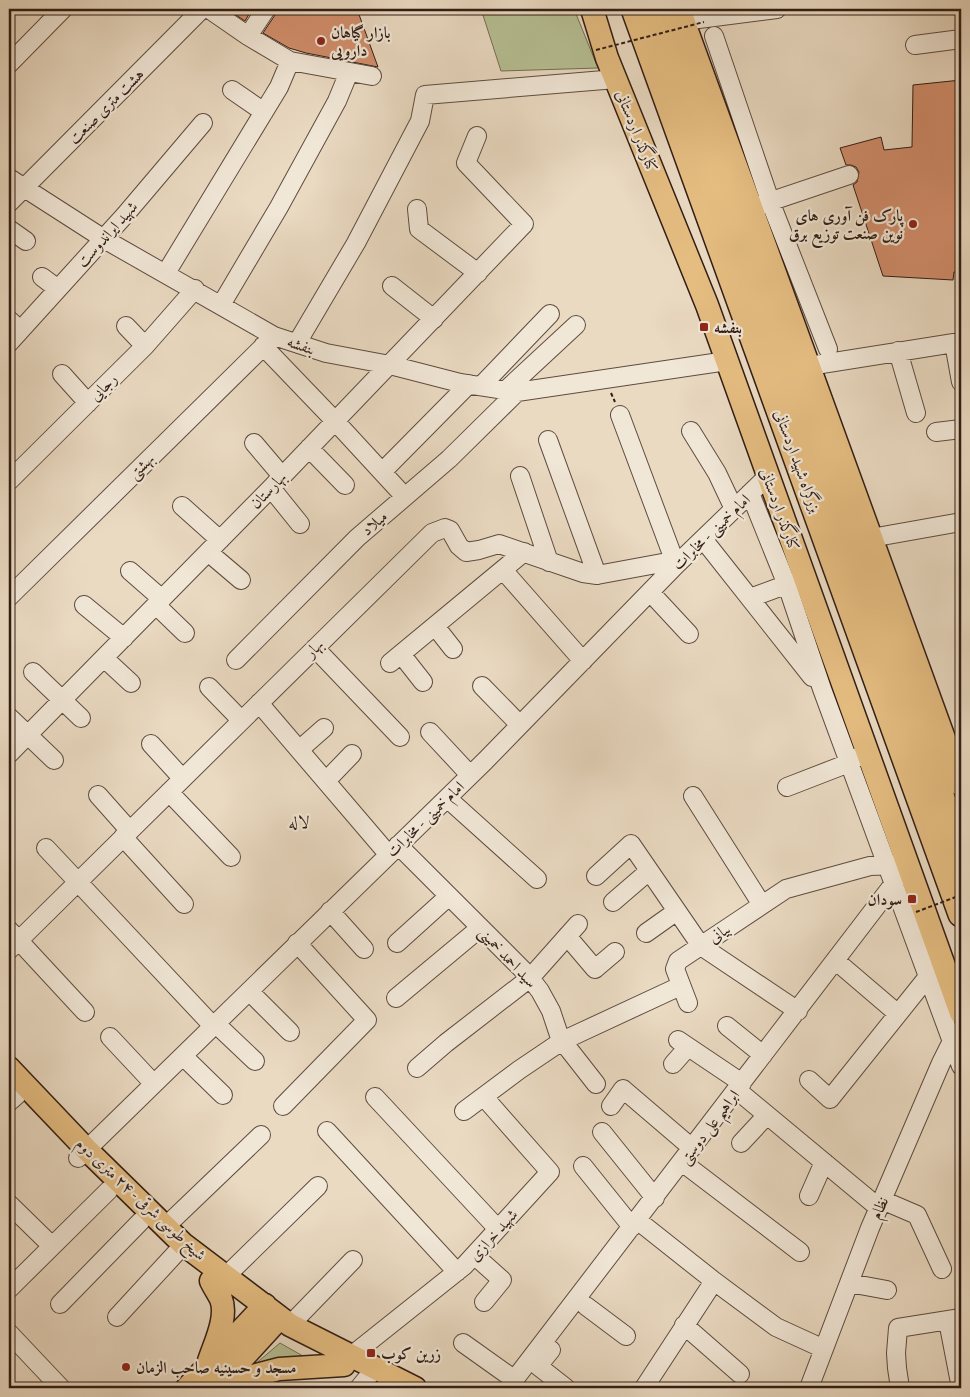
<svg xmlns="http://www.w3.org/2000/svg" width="970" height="1397" font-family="'EB Garamond',Amiri,serif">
  <rect width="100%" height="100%" fill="#eadac2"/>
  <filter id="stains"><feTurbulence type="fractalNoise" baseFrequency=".004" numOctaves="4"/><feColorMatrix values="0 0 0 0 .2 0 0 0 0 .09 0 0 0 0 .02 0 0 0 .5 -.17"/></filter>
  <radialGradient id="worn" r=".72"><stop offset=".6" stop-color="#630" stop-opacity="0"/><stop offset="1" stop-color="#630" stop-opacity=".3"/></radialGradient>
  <path fill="#b6c094" stroke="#736e54" d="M481,9H574L598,68L501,71Z
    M280,1343L310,1360L247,1371Z"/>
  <path fill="#d38f6d" stroke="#301d15" d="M227,9H252L245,21Z
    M276,9H357L378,67L306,53L289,48L263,33L275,15Z
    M961,80V272H954L953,280L883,276L853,185L857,182L859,172L856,167L851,165H846L840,148L881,137L884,150L912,147L913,85Z"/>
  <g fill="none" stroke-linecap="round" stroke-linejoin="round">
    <defs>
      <path id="minor" d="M209,9L248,36L290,61L372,76
        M683,21L777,9
        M248,36L266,9
        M714,36L770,201L828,349
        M915,45L961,39
        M9,64L63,9
        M232,90L264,112
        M9,178L104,239L274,336L326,353L390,365L460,383L517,392L727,361
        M9,203L202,9
        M760,205L849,175
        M417,209L419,229L478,273
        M9,229L26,241
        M166,273L279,87L290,61
        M42,277L58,289
        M392,286L434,319
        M221,305L279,207L337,101L349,72
        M9,320L20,330
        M126,326L145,346
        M9,343L125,215L203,123
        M297,343L356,243L420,121L425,95L616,79
        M954,343L961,382
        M263,346L335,421L405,497
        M898,351L916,413
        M809,366L954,343H961
        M62,374L88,403
        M481,386L550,314
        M506,390L576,325
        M691,431L717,473L734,509
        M936,432L961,429
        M548,440L597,575
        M254,443L282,476
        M309,448L345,485
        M382,472L469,384
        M520,476L549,562
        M9,481L145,346L195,289
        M271,488L300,524
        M750,493L787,585L822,689L961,1066
        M182,506L220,540
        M871,538L961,522
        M703,539L812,677
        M208,552L241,580
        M503,570L583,661
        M130,571L162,599
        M650,592L689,634
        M9,597L274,336
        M750,598L796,581
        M84,605L124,638
        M156,605L185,633
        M435,626L453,649
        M315,648L400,737
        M401,654L423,682
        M104,658L131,683
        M236,660L357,538L449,459L517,392
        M390,663L524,552
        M33,672L81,718
        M482,686L520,725
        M209,687L241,720
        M259,703L388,854
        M9,717L54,760
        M430,732L470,775
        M151,744L182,778
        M299,750L324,728
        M9,754L271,488L524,224L466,163L477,136
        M326,781L352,754
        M787,787L849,763L858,757
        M169,792L231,857
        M98,795L130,831
        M693,796L762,905
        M447,798L537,879
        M123,837L184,904
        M398,845L527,974L540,991L551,1011L560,1038L596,1084
        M46,848L213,1026
        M596,876L631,844L701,946L798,1011
        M613,902L649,871
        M330,911L364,949
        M9,930L85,1012
        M646,933L677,911
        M567,936L595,969L615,952
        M397,943L449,896
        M9,950L432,533L445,528L450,530L459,546L466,552L479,550L499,544L583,573L597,575L662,563L676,565L620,415
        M836,961L897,1013
        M680,982L688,1003
        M249,991L290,1032
        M396,998L480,928
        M216,1024L255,1061
        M727,1026L763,1055
        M110,1037L154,1084
        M678,1040L742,1083
        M183,1056L223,1095
        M673,1064L688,1047
        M417,1068L446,1043L530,978L578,924
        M809,1080L830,1099L934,969
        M737,1090L879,1208
        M375,1097L498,1229
        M9,1102L17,1095
        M283,1106L367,1020L297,943
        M611,1106L623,1089L692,1148
        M464,1111L519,1070L562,1041L676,988L680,982L675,969L678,961L786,889L870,866L896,865
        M327,1131L457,1272
        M602,1132L655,1198
        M741,1143L767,1115
        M78,1158L485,761L676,565L768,476
        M682,1162L800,1252
        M583,1166L632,1227
        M809,1196L824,1162
        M882,1200L917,1215L942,1269
        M9,1204L52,1246
        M637,1220L714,1281L776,1327L824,1349
        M165,1227L261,1135
        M474,1255L502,1280L484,1302
        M225,1277L318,1186
        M849,1283L887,1290
        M9,1289L109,1190
        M60,1304L141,1221
        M586,1306L626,1336
        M117,1317L176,1253
        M948,1321L961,1388
        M290,1325L353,1260
        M684,1325L740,1374
        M9,1333L61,1388
        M463,1343L515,1380
        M551,1350L538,1366L566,1388
        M351,1356L464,1266L550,1172L484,1097
        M359,1388L368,1377
        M508,1388L908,865
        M644,1388L714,1281
        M809,1388L870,1228L941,1063L952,1041L957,1038
        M900,1388L897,1368L896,1353L898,1328L961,1318"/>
      <path id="major" d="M592,9L607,58L707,305L961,1013
        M679,9L961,785
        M9,1068L87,1150L183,1244L290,1325L415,1388
        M209,1361C215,1343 228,1317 221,1299C218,1293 214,1287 211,1281
        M217,1386L272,1326L278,1316
        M187,1388L265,1305
        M215,1388L242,1379L279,1369L344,1365"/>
      <path id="highway" d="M634,9L961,914
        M655,9L890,651L961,852"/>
    </defs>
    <use href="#minor" stroke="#5e4c40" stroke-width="20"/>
    <use href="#major" stroke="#301d15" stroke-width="25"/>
    <use href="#highway" stroke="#301d15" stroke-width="28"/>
    <path stroke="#301d15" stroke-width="2" stroke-dasharray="4 2.5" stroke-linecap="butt" d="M611,393L615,402"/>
    <use href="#minor" stroke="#f1e7d7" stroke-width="18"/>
    <use href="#major" stroke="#e5bd81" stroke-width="22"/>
    <use href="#highway" stroke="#e5bd81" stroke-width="25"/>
    <path stroke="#301d15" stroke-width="2" stroke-dasharray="4 2.5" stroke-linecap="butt" d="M596,50L704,22
      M916,912L961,895"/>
  </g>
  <g fill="#8f2418" stroke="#f1e7d7" stroke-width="2">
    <circle cx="321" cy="41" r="5"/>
    <circle cx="913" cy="224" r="5"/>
    <rect x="699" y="322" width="10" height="10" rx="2.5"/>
    <rect x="907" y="894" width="10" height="10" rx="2.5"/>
    <rect x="366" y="1348" width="10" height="10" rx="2.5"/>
    <circle cx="126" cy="1367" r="5"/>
  </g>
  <g text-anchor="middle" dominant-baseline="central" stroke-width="4.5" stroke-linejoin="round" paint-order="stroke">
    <g font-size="16" font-weight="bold" fill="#301d15" stroke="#f1e7d7" text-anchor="start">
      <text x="331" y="32">بازار گیاهان<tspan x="331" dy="18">دارویی</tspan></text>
      <text x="903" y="215" text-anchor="end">پارک فن آوری های<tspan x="903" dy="18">نوین صنعت توزیع برق</tspan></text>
      <text x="714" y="327">بنفشه</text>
      <text x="902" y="899" text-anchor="end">سودان</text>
      <text x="381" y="1353">زرین کوب</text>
      <text x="136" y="1367">مسجد و حسینیه صاحب الزمان</text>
    </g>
    <g font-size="16" fill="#301d15" stroke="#f1e7d7">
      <text transform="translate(106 106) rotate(-45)">هشت متری صنعت</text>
      <text transform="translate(637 131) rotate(68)">کنارگذر اردستانی</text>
      <text transform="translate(107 234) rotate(-48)">شهید ایراندوست</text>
      <text transform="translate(301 345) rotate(19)">بنفشه</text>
      <text transform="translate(103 387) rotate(-45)">رجایی</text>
      <text transform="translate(798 461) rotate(70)">بزرگراه شهید اردستانی</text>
      <text transform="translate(141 466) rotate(-45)">بهشتی</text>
      <text transform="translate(268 490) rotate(-46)">بهارستان</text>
      <text transform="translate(780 509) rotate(70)">کنارگذر اردستانی</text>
      <text transform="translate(374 523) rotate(-41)">میلاد</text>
      <text transform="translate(711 532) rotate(-44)">امام خمینی - مخابرات</text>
      <text transform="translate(314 648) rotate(-44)">بهار</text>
      <text transform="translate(425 819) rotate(-44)">امام خمینی - مخابرات</text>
      <text transform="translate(719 933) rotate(-34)">بیانی</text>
      <text transform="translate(508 957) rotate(47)">سید احمد خمینی</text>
      <text transform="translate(709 1127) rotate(-53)">ابراهیم علی دوستی</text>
      <text transform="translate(141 1199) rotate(43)">شیخ طوسی شرقی - ۲۴ متری دوم</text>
      <text transform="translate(879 1208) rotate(-67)">نظام</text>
      <text transform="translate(493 1235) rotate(-48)">شهید خرازی</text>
    </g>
    <g font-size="18" fill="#301d15" stroke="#f1e7d7">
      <text x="299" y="821">لاله</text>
    </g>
  </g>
  <rect width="970" height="1397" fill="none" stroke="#eadac2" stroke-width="30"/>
  <rect x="10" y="10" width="950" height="1377" fill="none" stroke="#301d15" stroke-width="2.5"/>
  <rect x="15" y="15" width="940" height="1367" fill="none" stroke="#301d15"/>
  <rect width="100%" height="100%" filter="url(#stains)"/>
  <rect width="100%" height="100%" fill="url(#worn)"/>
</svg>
